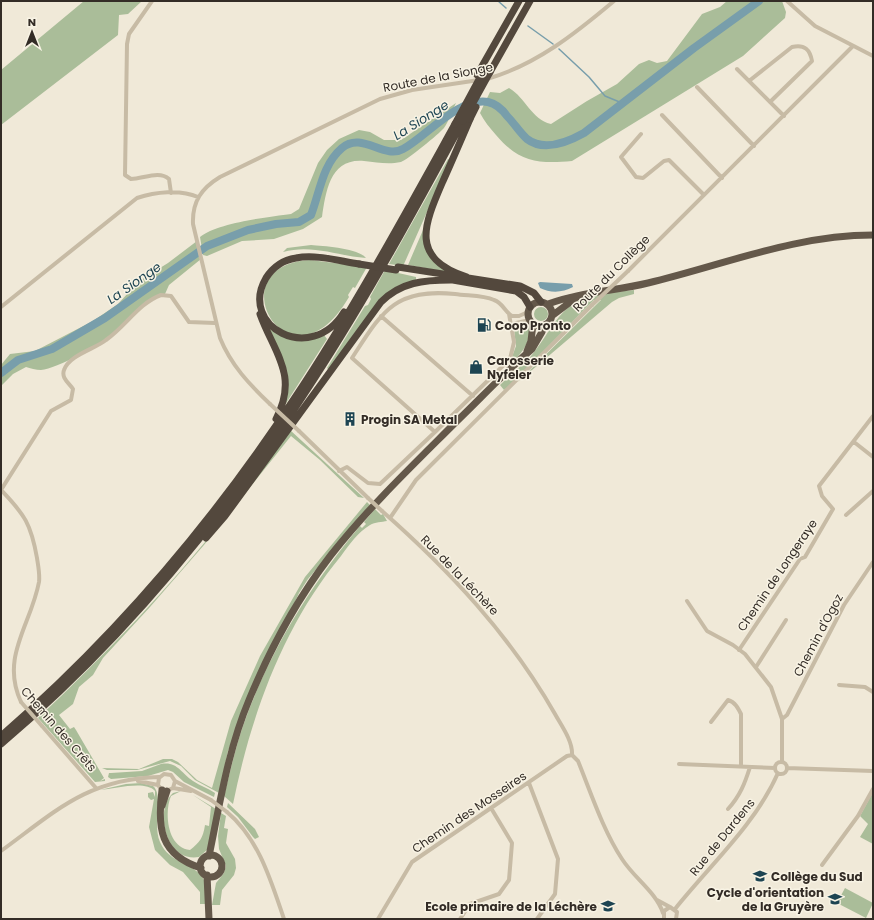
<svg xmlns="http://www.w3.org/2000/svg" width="874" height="920" font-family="Poppins,sans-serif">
  <rect width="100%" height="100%" fill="#f0e9d8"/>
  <path fill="#aabd99" d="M84,1H142L128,14L119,15L118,35L1,125V70Z
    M727,1H782L786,12L785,18L743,56L572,161C538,164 519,162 496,135C490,128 484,121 480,113L490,92L500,93L509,88C526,98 531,119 551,124L587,101L617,84L639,64L649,60L657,63L667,61L702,14L720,7Z
    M456,103C452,111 449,121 444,128C439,134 407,160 401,162C387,165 377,162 364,161C330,158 326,191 322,217L303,229L274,239L242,241L207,256L203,255L200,237C217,223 268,217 291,214L299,209L318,163L327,150L339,139L359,130L370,132L384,140H401Z
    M448,159L450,160L404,264L403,266L389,264Z
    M423,230V235L447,272L408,265Z
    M197,241L201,259L169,285L165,294C143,302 130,322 112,336C98,346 58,368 41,370C36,370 30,368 26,367L13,374L1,386V365L10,354L35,351L93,321L118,304L139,281L168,263Z
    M311,245C324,246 358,248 366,258C338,256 312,244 283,252L287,248Z
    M310,260L367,267L355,288L353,287L348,295L349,297C289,400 214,265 310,260Z
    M385,270L416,277V280L391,291L329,370L327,368L365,306L368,305L371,299L370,297Z
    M634,290V294L619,298L612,302L518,382L601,300H594L507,388L504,390L500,385C510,375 522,366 531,356C548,336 557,310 582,299C598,292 618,292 634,290Z
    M534 314a7 7 0 1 1 14 0a7 7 0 1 1-14 0Z
    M265,320C284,340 296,346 324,335L327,339L283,408L287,393Z
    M519,324L528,326C533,341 521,354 511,364L510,362L516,346L514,329Z
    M290,430L364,498L358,497L320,460L291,436L204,545L150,607L103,658L93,675L79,687L73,704L59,715L70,729L74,727L76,730L104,778L100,781L105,779V781L95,782L38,718C105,655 170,587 227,515C249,488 269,458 290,430Z
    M367,502L370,505L308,579L299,593L228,751L219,793L195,780L181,766L170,761L137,770H107L102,768L139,769L163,759H172L178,762L197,780L212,788L231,721L260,656L305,577Z
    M375,509L381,515L383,514L387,521C382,522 375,522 370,525C358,532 349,545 341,556C283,626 251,715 233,804L224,796C230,773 235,749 243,726C269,652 310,586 360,526L362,528L366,524L364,522Z
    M161,764C177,761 181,773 193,781C200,786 208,788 215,793L214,797L184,782L173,772L168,770L148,776L111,779L108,777L109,773H111L142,771Z
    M141,783L153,786C164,795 152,824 160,842C169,864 196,863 204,880C206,887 205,897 206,904H200V892L183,872L170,865L155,850L149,827L154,799L151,800L148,797V793L153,792L155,797V791C145,780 115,789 100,790L126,784Z
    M181,791L171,796C164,812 167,848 190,850C200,842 203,838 205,825L209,826L211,807L193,795L216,809L208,849L199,857C165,863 154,809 173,793Z
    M873,792V844L860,837L868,824L860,816Z
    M228,803L255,829L259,837L255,839L253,837L238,817L227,807Z
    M221,813L226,816L224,828L228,829L226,843L235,859L236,868L234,875L222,890L220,905H212L216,883L224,873L226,866L219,849L218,836Z
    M845,888L873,903L866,918L837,903Z"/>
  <path fill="#789eab" d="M540,282L572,284L573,287C562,293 550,293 540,288L538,283Z"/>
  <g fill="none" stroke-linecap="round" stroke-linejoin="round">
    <path stroke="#789eab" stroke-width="1.5" d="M498,1L506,8
      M528,26L553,44
      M559,49L589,77L605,96L622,103"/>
    <path stroke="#789eab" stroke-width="8" d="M1,373L18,360L52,349L105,318L207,246L248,230L276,224L299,222L311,215C320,192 322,165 342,148C362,131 384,160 403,149C427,136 458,97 488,102C497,104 502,109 507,116C514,123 520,133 527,139C544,152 568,142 584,133L694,48L759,1"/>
    <path stroke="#c7bba5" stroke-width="4" d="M152,1L129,34L127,44L125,175L131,179C143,179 159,170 169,179L171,193
      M787,1L815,26L873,56
      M737,69L784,116
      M487,79C536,65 576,33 614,1
      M749,81L792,47C805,44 810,50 812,61L770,102
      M697,87L754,146
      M662,115L722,178
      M641,134L621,157L636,177L643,178L664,161L669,160L704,195
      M628,271L853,46
      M1,307L137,198C155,192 180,189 198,197
      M509,314L514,342L510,359L435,432L352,358C382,312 394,288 455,294C467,296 483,295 494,300C503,303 505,312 512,316H519L528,312
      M381,316L473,396
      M512,326L516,323L530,320
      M270,404C249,384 231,365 220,338L193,224C192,201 202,188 220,177L380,99L412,90L479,80
      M299,431L368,498
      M854,442L873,457
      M339,471L347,467L368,483L380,484L435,432
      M1,490L51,411L71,400L73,389C69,383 61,378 64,370C69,355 95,349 106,340C125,327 139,303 161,295L171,296L189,322L215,323
      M1,490C25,515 31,524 37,558C38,565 40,574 39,582C31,625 0,657 21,702
      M382,511C449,570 510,635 555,714C561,725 573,741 572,755
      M846,515L873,491
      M390,518L416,480L592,305
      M687,601L707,631L733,645L745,654L771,687L782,719V762
      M739,650L800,559L805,557L833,509L822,496L819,486L873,416
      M756,667L786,620
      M839,685L865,687L873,692
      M782,719L787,715L844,605L873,562
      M711,722L728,700C735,702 738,708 741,714V766
      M42,726L96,788
      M572,755L578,761C591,793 603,830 622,859C634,878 656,892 663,913
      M775 768a6 6 0 1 1 12 0a6 6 0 1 1-12 0Z
      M679,764L775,768
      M787,768L873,771
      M138,781L158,785L161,789L166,791L173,788L175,781L171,775L164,774L159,778L158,785
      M175,781L211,800
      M529,783L558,859L555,894L537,919
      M173,788L191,791
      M728,809C740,796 745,783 750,767
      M227,812C259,839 271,881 284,919
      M1,851C56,811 87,779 159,777
      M822,865L858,816L873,789
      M657,900L670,907
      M675,909C710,865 755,825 778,773
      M378,919L412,862L567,756L572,755
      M460,919L470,904L499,894L509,880L512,843L491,808
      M664,919V911L670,907L677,912L676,919"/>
    <path stroke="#64584a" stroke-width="7" d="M528 314a12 12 0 1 1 24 0a12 12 0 1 1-24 0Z
      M548,304C580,292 615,291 648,283C724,265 794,235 873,235
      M553,315L577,297
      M527,351L531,341L533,324
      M162,790C157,828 160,855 201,868
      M162,806L167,791
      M200 866a11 11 0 1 1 22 0a11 11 0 1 1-22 0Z
      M209,856C220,803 228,750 249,700C270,649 297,599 331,555C369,507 413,465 456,422C481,398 505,372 532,349L542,332L544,326
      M207,875L209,919"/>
    <path stroke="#53483d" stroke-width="7" d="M490,72L530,1
      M477,75L519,1
      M398,267L520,286L534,293L541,302
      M467,277C409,258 424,225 443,181C452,161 461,140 470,119
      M447,279L516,291L524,297L530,307
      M344,312C311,366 238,326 266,278C273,267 283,260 296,258C316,254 339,261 359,264
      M260,314C274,353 299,375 276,419
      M206,538L225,516L381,302C401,282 424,280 451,280
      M1,736C115,637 213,522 296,396C354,308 404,216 455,124
      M1,744C124,640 227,514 314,379C368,296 416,208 463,121"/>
    <path stroke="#c7bba5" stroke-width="4" d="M592,305L628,271
      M270,404L299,431
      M368,498L382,511
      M21,702L42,726
      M211,800L227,812"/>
    <path stroke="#53483d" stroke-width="7" d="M470,119L476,107
      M463,121L490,72
      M455,124L482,74
      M359,264L396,270"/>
  </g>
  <defs>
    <symbol id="fuel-bare" viewBox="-9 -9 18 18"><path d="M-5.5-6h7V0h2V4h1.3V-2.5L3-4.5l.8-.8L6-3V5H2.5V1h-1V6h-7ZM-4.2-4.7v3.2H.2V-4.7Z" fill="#1d4452" stroke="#f8f3e4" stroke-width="2.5" paint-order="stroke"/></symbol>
    <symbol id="shop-bare" viewBox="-9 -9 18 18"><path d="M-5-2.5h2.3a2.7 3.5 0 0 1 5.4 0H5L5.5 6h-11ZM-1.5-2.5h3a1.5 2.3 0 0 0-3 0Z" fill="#1d4452" stroke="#f8f3e4" stroke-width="2.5" paint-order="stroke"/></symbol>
    <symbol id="building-bare" viewBox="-9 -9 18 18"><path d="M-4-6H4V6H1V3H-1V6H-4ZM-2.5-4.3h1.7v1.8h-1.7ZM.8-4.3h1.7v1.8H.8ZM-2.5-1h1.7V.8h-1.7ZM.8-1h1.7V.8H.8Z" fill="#1d4452" stroke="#f8f3e4" stroke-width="2.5" paint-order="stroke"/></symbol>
    <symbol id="school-bare" viewBox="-9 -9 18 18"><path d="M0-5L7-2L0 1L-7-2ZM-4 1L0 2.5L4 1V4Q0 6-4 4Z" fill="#1d4452" stroke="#f8f3e4" stroke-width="2.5" paint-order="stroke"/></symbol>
  </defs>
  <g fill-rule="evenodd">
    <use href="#fuel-bare" x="474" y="315" width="20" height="20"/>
    <use href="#shop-bare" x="466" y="357" width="20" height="20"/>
    <use href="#building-bare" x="340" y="409" width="20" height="20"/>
    <use href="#school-bare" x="750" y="866" width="20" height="20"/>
    <use href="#school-bare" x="825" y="889" width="20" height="20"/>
    <use href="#school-bare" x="598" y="896" width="20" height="20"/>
  </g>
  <g text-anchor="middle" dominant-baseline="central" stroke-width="3" stroke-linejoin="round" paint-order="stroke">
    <g font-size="12" fill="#332c26" stroke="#f8f3e4">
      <text transform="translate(438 77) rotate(-11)">Route de la Sionge</text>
      <text transform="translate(611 273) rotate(-45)">Route du Collège</text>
      <text transform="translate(460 575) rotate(46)">Rue de la Léchère</text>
      <text transform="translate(777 575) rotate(-56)">Chemin de Longeraye</text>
      <text transform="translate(818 635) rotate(-62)">Chemin d'Ogoz</text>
      <text transform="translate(59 729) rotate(49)">Chemin des Crêts</text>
      <text transform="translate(469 812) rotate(-34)">Chemin des Mosseires</text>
      <text transform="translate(722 837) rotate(-51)">Rue de Dardens</text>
    </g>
    <g font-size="12" font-weight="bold" fill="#332c26" stroke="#f8f3e4" text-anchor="start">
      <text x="495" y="325">Coop Pronto</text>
      <text x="487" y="360">Carosserie<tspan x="487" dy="14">Nyfeler</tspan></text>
      <text x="361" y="419">Progin SA Metal</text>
      <text x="771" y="876">Collège du Sud</text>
      <text x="824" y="892" text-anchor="end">Cycle d'orientation<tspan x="824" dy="14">de la Gruyère</tspan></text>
      <text x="597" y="906" text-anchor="end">Ecole primaire de la Léchère</text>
    </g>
    <g font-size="13" font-style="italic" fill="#1d4452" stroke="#f8f3e4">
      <text transform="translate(421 120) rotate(-32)">La Sionge</text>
      <text transform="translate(134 283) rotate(-35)">La Sionge</text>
    </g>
  </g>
  <rect width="874" height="920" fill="none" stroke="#332c26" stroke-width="4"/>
  <g transform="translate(32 32)" stroke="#f8f3e4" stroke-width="3" paint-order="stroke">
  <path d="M0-3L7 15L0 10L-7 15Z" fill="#332c26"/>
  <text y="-6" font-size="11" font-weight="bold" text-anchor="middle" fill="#332c26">N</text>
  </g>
</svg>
